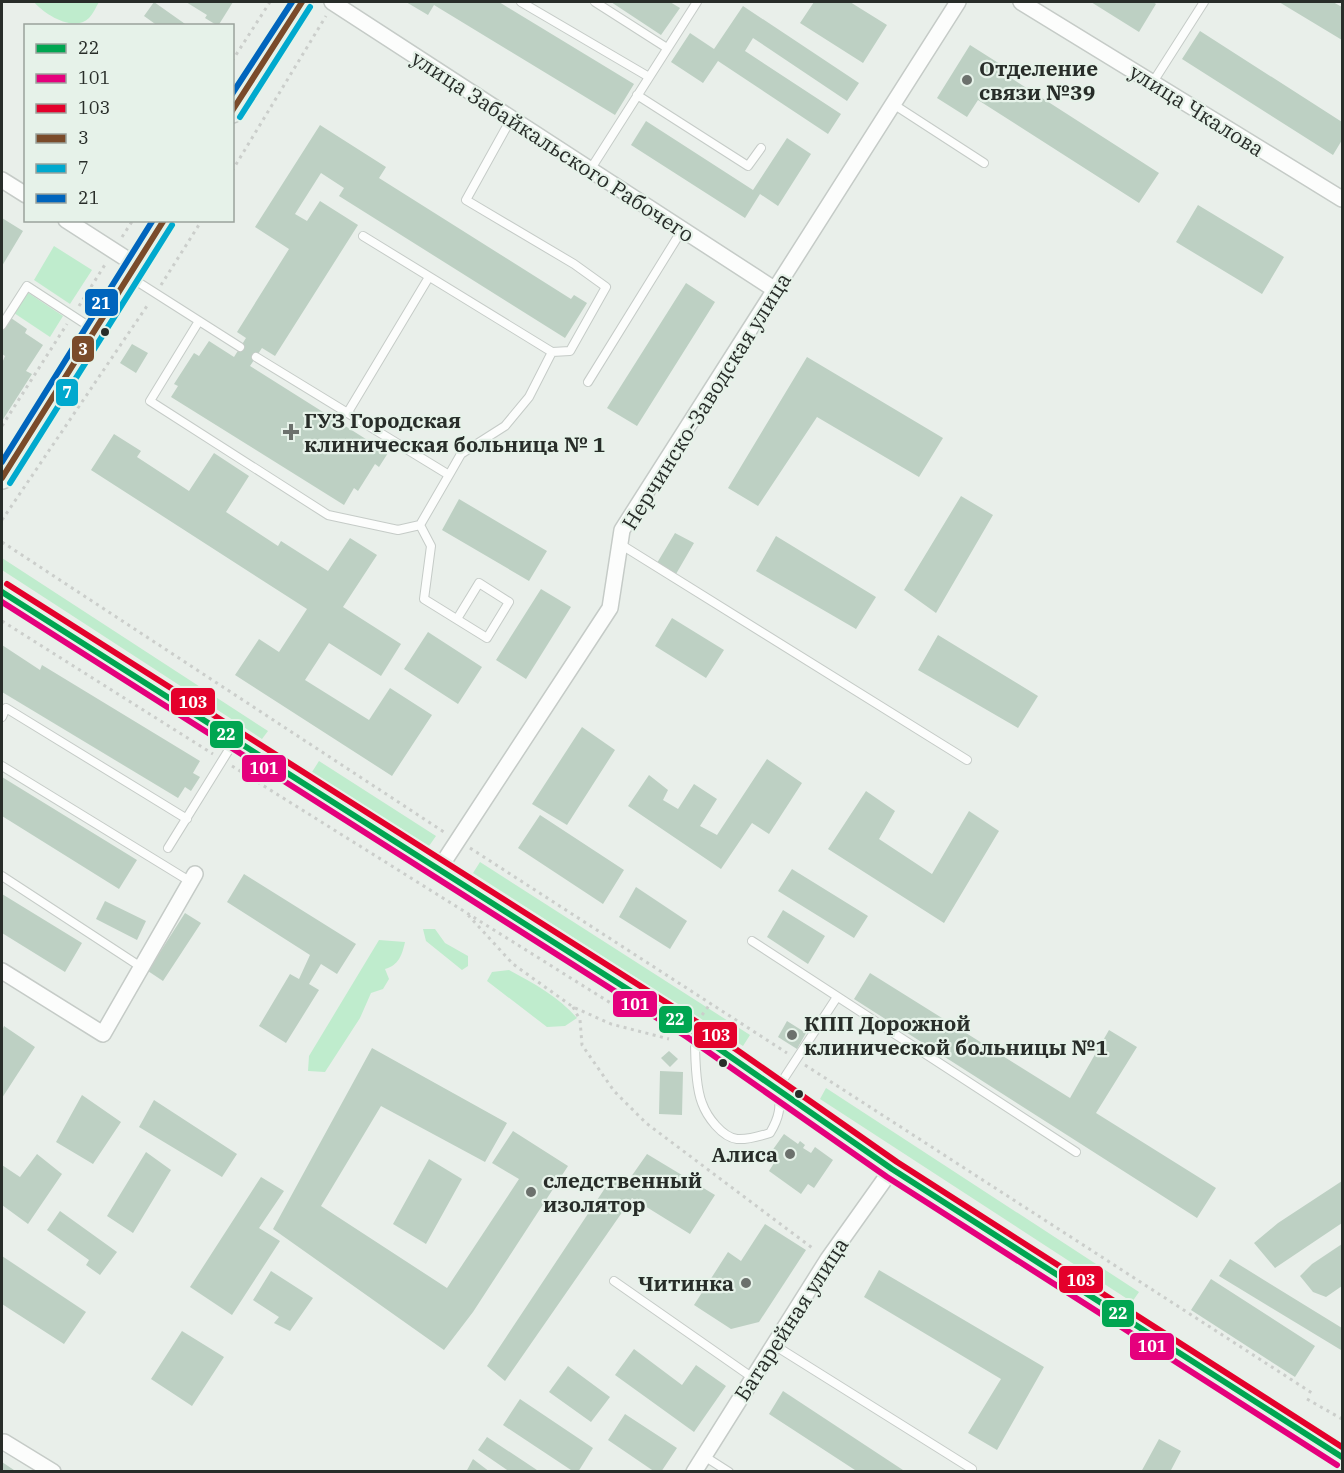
<svg xmlns="http://www.w3.org/2000/svg" width="1344" height="1473" font-family="'IBM Plex Serif',serif">
  <rect width="100%" height="100%" fill="#e9efea"/>
  <path fill="#bfeccd" d="M34,2H99C96,7 93,14 89,18C74,33 44,14 34,2Z
    M54,246L92,270L70,304L34,280Z
    M27,292L63,316L50,337L14,313Z
    M2,558L268,731L262,739L2,570Z
    M319,761L436,836L429,846L312,772Z
    M480,862L750,1035L743,1046L473,873Z
    M423,929H435L445,943L468,956V966L462,970L426,941Z
    M379,940L405,942C402,955 399,965 385,969L389,979L383,989L371,993L360,1018L325,1072L308,1071L309,1056Z
    M509,970C533,983 559,997 577,1018L565,1026L547,1027L487,981L492,972Z
    M826,1088L1139,1292L1132,1302L820,1099Z"/>
  <path fill="#bdd0c3" d="M154,2L188,26H158L144,16Z
    M186,2H233L218,26L205,18L207,15Z
    M406,2H499L634,84L615,115L434,5L428,15Z
    M611,2H670L680,8L661,35Z
    M814,2H850L887,25L863,63L800,23Z
    M1091,2H1153L1156,4L1139,32Z
    M1279,2H1333L1342,7V40Z
    M743,6L859,83L847,101L753,38L745,51L841,114L828,134L718,61L703,83L671,62L690,33L714,49Z
    M1200,31L1342,122V140L1333,155L1182,59Z
    M970,45L1000,64L997,69L1159,173L1139,203L978,100L967,117L937,98Z
    M646,121L753,190L787,138L811,154L778,206L760,194L745,218L631,145Z
    M320,125L386,167L379,178L571,299L574,295L587,303L565,338L339,196L344,188L321,173L295,214L307,221L320,201L358,225L275,356L262,348L250,366L388,453L379,467L375,464L358,491L354,488L344,505L171,397L178,386L174,384L194,353L199,356L209,341L234,357L246,338L237,332L289,249L255,227Z
    M1198,205L1284,257L1262,294L1176,242Z
    M2,218L23,231L2,266Z
    M686,283L715,302L637,426L607,408Z
    M11,318L27,329L25,333L43,345L26,371L32,374L2,421V363L5,356L2,354V332Z
    M132,344L148,353L136,373L120,363Z
    M807,357L943,438L919,477L817,417L758,506L728,488Z
    M114,434L141,451L137,457L189,491L214,453L249,476L226,512L278,546L281,541L328,571L350,538L377,555L343,607L401,644L381,676L329,643L305,680L369,720L390,688L432,715L392,776L235,675L259,639L279,652L307,609L91,470Z
    M961,496L993,515L936,613L904,590Z
    M459,499L547,551L529,581L442,530Z
    M675,533L694,543L676,574L657,563Z
    M776,536L876,597L856,629L756,571Z
    M541,589L571,607L526,679L496,660Z
    M672,618L724,650L706,678L655,646Z
    M428,632L482,667L458,704L404,669Z
    M938,635L1038,696L1018,728L918,670Z
    M2,645L40,670L42,665L200,761L193,773L200,777L191,791L185,787L178,798L2,692Z
    M582,727L615,750L567,825L532,804Z
    M767,759L802,783L769,834L752,823L721,869L628,806L649,775L668,790L663,800L678,809L694,784L717,799L700,826L717,835Z
    M2,777L137,860L119,889L2,816Z
    M866,791L895,811L879,839L932,874L969,811L999,831L944,923L828,849Z
    M540,815L624,870L603,904L518,848Z
    M792,869L868,916L854,938L778,891Z
    M244,874L356,944L337,974L321,964L309,984L319,990L286,1043L259,1026L290,974L299,979L310,955L227,902Z
    M636,887L687,921L670,949L619,917Z
    M2,894L82,943L65,972L2,933Z
    M105,901L146,921L137,940L96,919Z
    M783,910L825,936L808,964L767,937Z
    M185,913L201,923L163,981L148,971Z
    M870,973L1070,1098L1109,1030L1137,1047L1096,1113L1216,1188L1197,1218L854,999Z
    M787,1021L806,1033L797,1049L778,1037Z
    M4,1026L35,1047L2,1098V1031Z
    M372,1048L507,1123L485,1162L381,1106L321,1206L447,1288L519,1179L492,1163L513,1131L568,1166L473,1312L444,1350L273,1229Z
    M669,1051L678,1059L670,1067L661,1058Z
    M660,1071L683,1072L682,1115L659,1114Z
    M82,1095L121,1122L93,1164L56,1142Z
    M154,1100L237,1154L222,1177L139,1127Z
    M784,1134L798,1144L800,1141L805,1145L803,1148L811,1153L815,1147L833,1160L814,1188L808,1184L801,1194L769,1171L776,1160L769,1155Z
    M146,1152L171,1170L133,1233L107,1216Z
    M37,1154L62,1174L28,1224L2,1205V1165L20,1177Z
    M647,1154L715,1195L690,1234L632,1198L505,1381L487,1366L613,1176L626,1184Z
    M429,1159L462,1179L426,1244L393,1224Z
    M261,1177L284,1191L259,1228L280,1241L232,1315L190,1287Z
    M1342,1181V1223L1275,1268L1254,1243L1278,1223Z
    M60,1211L117,1252L100,1275L86,1265L89,1260L47,1230Z
    M765,1224L806,1250L759,1322L731,1329L694,1305L728,1252L741,1261Z
    M1342,1244V1286L1326,1297L1313,1292L1300,1276L1312,1264Z
    M2,1256L86,1312L64,1344L2,1304Z
    M1230,1259L1342,1328L1341,1350L1219,1276Z
    M879,1270L1044,1367L997,1450L968,1433L1001,1379L864,1297Z
    M271,1271L313,1298L290,1331L274,1323L279,1317L253,1300Z
    M1211,1279L1315,1346L1295,1377L1191,1310Z
    M182,1331L224,1357L192,1406L151,1379Z
    M634,1349L682,1385L696,1365L726,1386L694,1432L615,1375Z
    M568,1366L610,1397L591,1422L549,1392Z
    M783,1391L906,1472H858L769,1414Z
    M520,1399L593,1448L578,1472H574L503,1425Z
    M625,1414L677,1448L661,1472H655L608,1440Z
    M487,1437L540,1472H510L478,1450Z
    M1159,1439L1181,1451L1170,1472H1141Z
    M473,1459L490,1472H466Z
    M2,1462L17,1472H2Z"/>
  <g fill="none" stroke-linecap="round" stroke-linejoin="round">
    <defs>
      <path id="lane" d="M521,2L649,77
        M595,2L667,48
        M1153,82L1204,2
        M637,95L748,166L761,148
        M893,104L984,163
        M511,119L466,200L574,264L606,287L570,351L552,352
        M590,170L697,2
        M130,277L240,347
        M199,321L150,401L328,515L398,530L420,525L449,475
        M2,325L27,286L93,329
        M256,357L449,475L461,454L505,426L529,397L552,352L363,236
        M588,382L682,230
        M348,412L429,277
        M420,525L431,546L424,599L487,638L509,602L479,583L457,619
        M620,544L967,760
        M2,717L6,708L187,819
        M2,766L191,882
        M168,848L235,740
        M2,876L141,967
        M752,941L1076,1152
        M695,1037C695,1054 696,1088 702,1103C707,1117 722,1137 737,1139C748,1140 760,1136 770,1133C779,1118 782,1106 777,1089L837,997
        M614,1281L753,1378
        M774,1345L972,1469
        M704,1456L729,1472"/>
      <path id="street" d="M332,2L774,289
        M1021,2L1342,199
        M2,180L26,195
        M66,220L136,265
        M439,869L610,608L622,530L958,2
        M2,971L103,1034L195,874
        M2,1443L4,1442L53,1472
        M694,1472L828,1259L892,1169"/>
      <path id="secondary" d="M232,112L302,2
        M2,478L164,220
        M2,592L236,739L692,1030L892,1169L1342,1457"/>
    </defs>
    <use href="#lane" stroke="#c5cbc7" stroke-width="10"/>
    <use href="#street" stroke="#c5cbc7" stroke-width="18"/>
    <use href="#secondary" stroke="#c5cbc7" stroke-width="24"/>
    <path stroke="#cbcecb" stroke-width="3" stroke-dasharray="3 4.5" stroke-linecap="butt" d="M232,61L270,2
      M232,171L326,16
      M122,237L133,220
      M161,285L202,220
      M79,306L106,263
      M2,426L67,324
      M2,520L149,303
      M2,542L444,832
      M2,621L213,754
      M232,766L633,1017
      M470,848L787,1053
      M468,915L513,964L573,1007L611,1024L669,1039
      M573,1007L580,1020L582,1045L614,1091L646,1123L815,1250
      M702,1015L710,1004
      M805,1065L1312,1393
      M1307,1399L1342,1419"/>
    <use href="#lane" stroke="#fcfdfc" stroke-width="8"/>
    <use href="#street" stroke="#fcfdfc" stroke-width="15"/>
    <use href="#secondary" stroke="#eff4f1" stroke-width="21"/>
    <defs>
      <path id="bus-1" d="M2,592L692,1030L892,1169L1342,1457"/>
      <path id="bus-2" d="M2,602L687,1037L887,1177L1337,1465"/>
      <path id="bus-3" d="M7,584L697,1022L897,1162L1342,1447"/>
      <path id="bus-4" d="M232,111L302,2
        M2,478L164,220"/>
      <path id="bus-5" d="M240,117L310,7
        M10,483L172,225"/>
      <path id="bus-6" d="M232,94L292,2
        M2,462L153,220"/>
    </defs>
    <use href="#bus-1" stroke="#e6f2e9" stroke-width="10"/>
    <use href="#bus-2" stroke="#e6f2e9" stroke-width="10"/>
    <use href="#bus-3" stroke="#e6f2e9" stroke-width="10"/>
    <use href="#bus-4" stroke="#e6f2e9" stroke-width="10"/>
    <use href="#bus-5" stroke="#e6f2e9" stroke-width="10"/>
    <use href="#bus-6" stroke="#e6f2e9" stroke-width="10"/>
    <use href="#bus-1" stroke="#00a651" stroke-width="6"/>
    <use href="#bus-2" stroke="#e5007d" stroke-width="6"/>
    <use href="#bus-3" stroke="#e4002b" stroke-width="6"/>
    <use href="#bus-4" stroke="#7a4b2a" stroke-width="6"/>
    <use href="#bus-5" stroke="#00a9ce" stroke-width="6"/>
    <use href="#bus-6" stroke="#0065bd" stroke-width="6"/>
  </g>
  <g fill="#6c716d" stroke="#e6f2e9" stroke-width="2">
    <circle cx="967" cy="80" r="6"/>
    <path d="M288 423h6v6h6v6h-6v6h-6v-6h-6v-6h6z"/>
    <circle cx="792" cy="1035" r="6"/>
    <circle cx="790" cy="1154" r="6"/>
    <circle cx="531" cy="1192" r="6"/>
    <circle cx="746" cy="1283" r="6"/>
  </g>
  <g fill="#282d29" stroke="#e6f2e9" stroke-width="2">
    <circle cx="105" cy="332" r="5"/>
    <circle cx="723" cy="1063" r="5"/>
    <circle cx="799" cy="1094" r="5"/>
  </g>
  <g text-anchor="middle" dominant-baseline="central" stroke-width="4.5" stroke-linejoin="round" paint-order="stroke">
    <g font-size="21" font-weight="bold" fill="#282d29" stroke="#e6f2e9" text-anchor="start">
      <text x="979" y="68">Отделение<tspan x="979" dy="24">связи №39</tspan></text>
      <text x="304" y="420">ГУЗ Городская<tspan x="304" dy="24">клиническая больница № 1</tspan></text>
      <text x="804" y="1023">КПП Дорожной<tspan x="804" dy="24">клинической больницы №1</tspan></text>
      <text x="778" y="1154" text-anchor="end">Алиса</text>
      <text x="543" y="1180">следственный<tspan x="543" dy="24">изолятор</tspan></text>
      <text x="734" y="1283" text-anchor="end">Читинка</text>
    </g>
    <g font-size="21" fill="#282d29" stroke="#e6f2e9">
      <text transform="translate(1197 110) rotate(32)">улица Чкалова</text>
      <text transform="translate(553 146) rotate(33)">улица Забайкальского Рабочего</text>
      <text transform="translate(706 401) rotate(-58)">Нерчинско-Заводская улица</text>
      <text transform="translate(791 1319) rotate(-57)">Батарейная улица</text>
    </g>
  </g>
  <g stroke="#e6f2e9" stroke-width="2">
    <rect x="84" y="288" width="35" height="29" rx="6" fill="#0065bd"/>
    <rect x="71" y="335" width="24" height="28" rx="6" fill="#7a4b2a"/>
    <rect x="55" y="378" width="24" height="29" rx="6" fill="#00a9ce"/>
    <rect x="170" y="687" width="46" height="29" rx="6" fill="#e4002b"/>
    <rect x="209" y="720" width="35" height="29" rx="6" fill="#00a651"/>
    <rect x="241" y="754" width="46" height="29" rx="6" fill="#e5007d"/>
    <rect x="612" y="990" width="46" height="28" rx="6" fill="#e5007d"/>
    <rect x="658" y="1005" width="35" height="29" rx="6" fill="#00a651"/>
    <rect x="693" y="1021" width="45" height="28" rx="6" fill="#e4002b"/>
    <rect x="1058" y="1265" width="46" height="29" rx="6" fill="#e4002b"/>
    <rect x="1101" y="1299" width="34" height="29" rx="6" fill="#00a651"/>
    <rect x="1129" y="1332" width="46" height="29" rx="6" fill="#e5007d"/>
  </g>
  <g font-size="16" text-anchor="middle" font-weight="bold" fill="#fff">
    <text x="101" y="309">21</text>
    <text x="83" y="355">3</text>
    <text x="67" y="398">7</text>
    <text x="193" y="708">103</text>
    <text x="226" y="740">22</text>
    <text x="264" y="774">101</text>
    <text x="635" y="1010">101</text>
    <text x="675" y="1025">22</text>
    <text x="716" y="1041">103</text>
    <text x="1081" y="1286">103</text>
    <text x="1118" y="1319">22</text>
    <text x="1152" y="1352">101</text>
  </g>
  <rect width="1344" height="1473" fill="none" stroke="#282d29" stroke-width="6"/>
  <rect x="24" y="24" width="210" height="198" fill="#e6f2e9" stroke="#9aa39c" stroke-width="1.5"/>
  <rect x="36" y="44" width="30" height="9" fill="#00a651" stroke="#9aa39c" stroke-width="1.5"/>
  <text x="78" y="54" font-size="18" fill="#282d29">22</text>
  <rect x="36" y="74" width="30" height="9" fill="#e5007d" stroke="#9aa39c" stroke-width="1.5"/>
  <text x="78" y="84" font-size="18" fill="#282d29">101</text>
  <rect x="36" y="104" width="30" height="9" fill="#e4002b" stroke="#9aa39c" stroke-width="1.5"/>
  <text x="78" y="114" font-size="18" fill="#282d29">103</text>
  <rect x="36" y="134" width="30" height="9" fill="#7a4b2a" stroke="#9aa39c" stroke-width="1.5"/>
  <text x="78" y="144" font-size="18" fill="#282d29">3</text>
  <rect x="36" y="164" width="30" height="9" fill="#00a9ce" stroke="#9aa39c" stroke-width="1.5"/>
  <text x="78" y="174" font-size="18" fill="#282d29">7</text>
  <rect x="36" y="194" width="30" height="9" fill="#0065bd" stroke="#9aa39c" stroke-width="1.5"/>
  <text x="78" y="204" font-size="18" fill="#282d29">21</text>
</svg>
